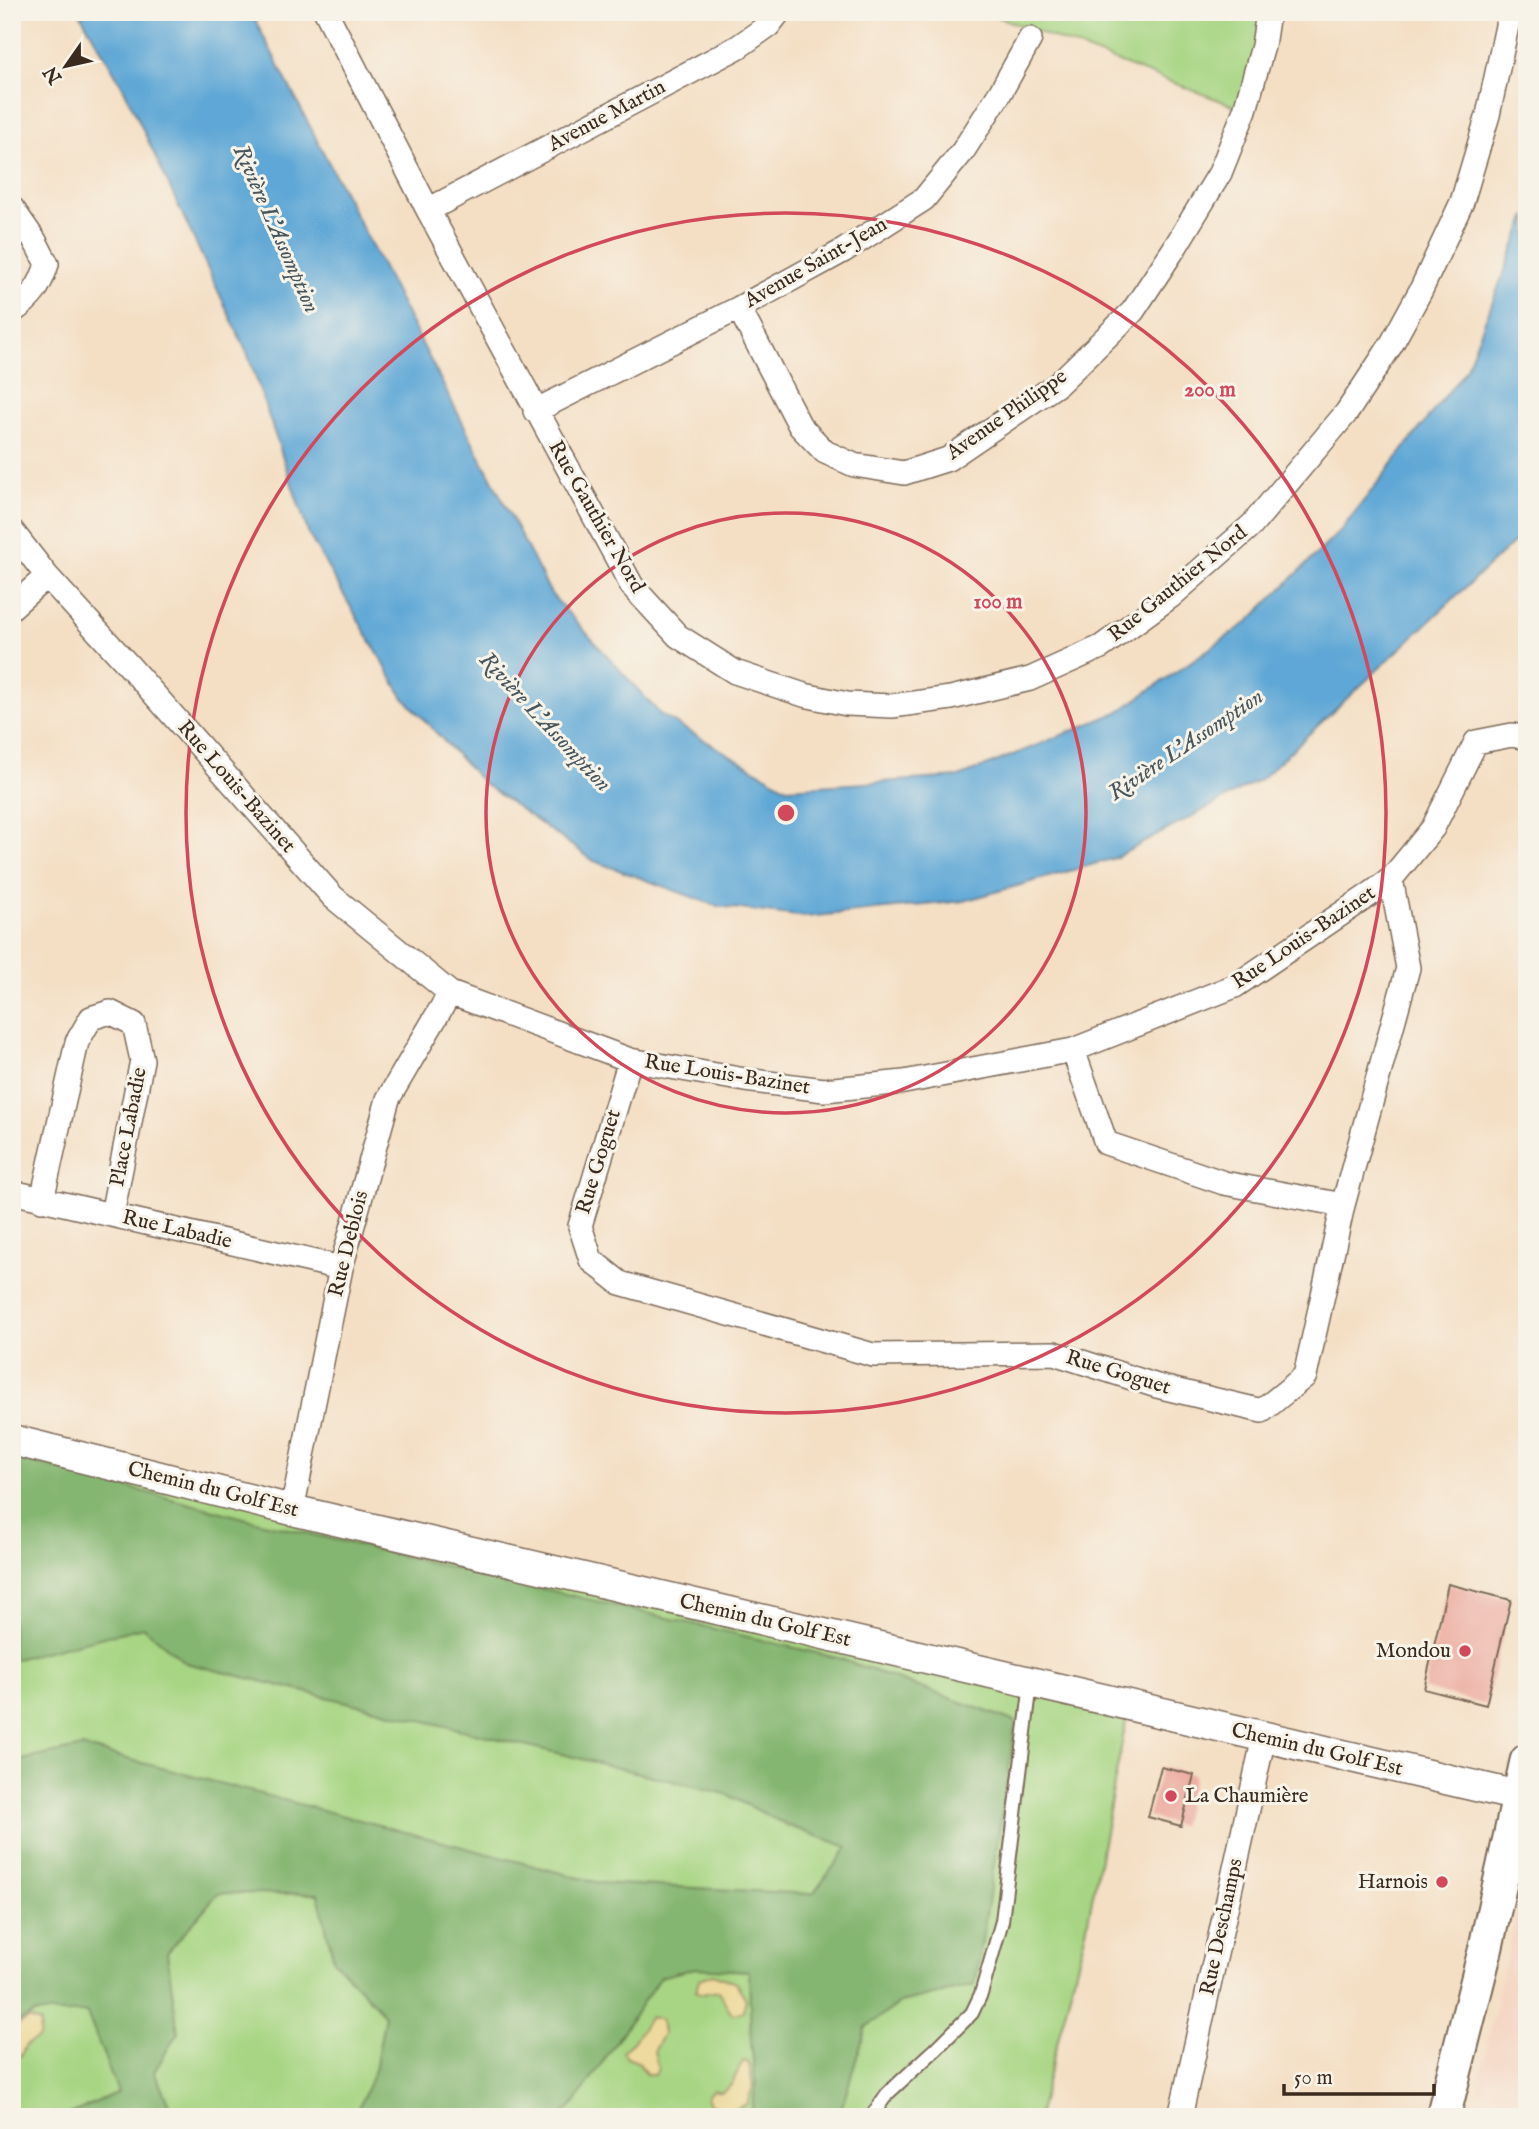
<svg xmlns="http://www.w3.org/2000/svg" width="1539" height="2129" font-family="'IM FELL English',serif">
  <rect width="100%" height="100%" fill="#f7f3e8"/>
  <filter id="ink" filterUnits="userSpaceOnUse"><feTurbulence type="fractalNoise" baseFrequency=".0143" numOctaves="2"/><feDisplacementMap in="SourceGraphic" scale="14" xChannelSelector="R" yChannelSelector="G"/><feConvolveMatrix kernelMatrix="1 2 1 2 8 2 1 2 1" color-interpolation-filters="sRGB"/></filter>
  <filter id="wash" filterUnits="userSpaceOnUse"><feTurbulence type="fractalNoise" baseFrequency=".00686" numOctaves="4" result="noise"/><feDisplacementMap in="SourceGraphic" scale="28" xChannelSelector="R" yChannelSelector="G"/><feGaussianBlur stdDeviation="1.57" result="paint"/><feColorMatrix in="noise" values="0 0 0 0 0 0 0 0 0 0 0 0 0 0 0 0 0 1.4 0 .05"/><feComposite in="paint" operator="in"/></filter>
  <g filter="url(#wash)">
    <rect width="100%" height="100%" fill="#f4dfc5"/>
    <path fill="#f4d3c0" d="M1527,1865V2103L1477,2090Z"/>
    <path fill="#a7d583" stroke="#718050" stroke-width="2" d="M985,12H1268L1245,110Z
      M12,1435L1129,1706L1086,1931L1038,2117H12Z"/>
    <path fill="#85b671" stroke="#607048" stroke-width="2" d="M12,1457L263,1523L838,1658L1016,1722L975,1985L900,2003L866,2027L839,2117H750L756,2087L751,2042L749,1971L695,1968L660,1977L574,2104L561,2117H355L375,2070L385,2015L334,1961L318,1894L218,1893L167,1953L178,2032L154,2072L175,2117H64L118,2092L87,2013H37L12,2025V1762L82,1747L599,1883L813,1894L848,1847L786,1825L726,1794L186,1663L143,1627L12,1660Z"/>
    <path fill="#eeda9e" stroke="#94825e" stroke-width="2" d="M713,1974L736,1983L746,1999L743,2012L732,2014L718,1991L702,1994L696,1991L699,1979Z
      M650,2017L661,2019L663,2034L654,2050L658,2069L654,2075H647L638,2062L627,2058L623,2051L633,2042Z
      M29,2019L40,2023L39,2038L26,2045L21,2055L12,2059L13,2028Z
      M743,2061L749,2063L753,2087L747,2104L732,2111L710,2105L707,2096L713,2090L722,2092L731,2085Z"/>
    <path fill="#5fa7d6" stroke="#4d687a" stroke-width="2" d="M79,12H251L551,594L661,715L787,788L959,777L1118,712L1248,622L1341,530L1466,369L1527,215V522L1515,541L1261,779L1115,858L964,901L806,917L717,906L594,861L483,783L403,697L309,535L248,355L124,89Z"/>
    <g id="blocks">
      <path fill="#edaca1" d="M1448,1584L1511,1600L1486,1705L1424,1689Z
        M1161,1767L1194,1775L1181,1826L1148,1817Z"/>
    </g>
  </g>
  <g filter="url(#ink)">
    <use href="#blocks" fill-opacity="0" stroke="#7c6958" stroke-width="2"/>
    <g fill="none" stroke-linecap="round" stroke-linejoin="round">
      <defs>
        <path id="service" d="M871,2117L887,2094L937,2048L972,2013L981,1994L1002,1921L1031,1683"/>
        <path id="minor" d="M326,12L428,210L632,586L678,636L735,672L804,695L847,704L892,706L951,698L1030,679L1101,647L1170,597L1252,525L1347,412L1391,345L1421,290L1462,202L1488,115L1510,12
          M12,208L35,241L47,264C40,287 32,298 12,312
          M428,210L738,47L769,25L779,12
          M739,308L800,426L825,452L854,465L904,473L948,459L1058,384L1133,311L1174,249L1220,173L1245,110L1263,46L1268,12
          M535,411L739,308L843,251L924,199L963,151L1000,93L1030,39
          M12,531L47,576L131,668L333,897L450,993L630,1060L745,1080L824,1090L904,1082L1073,1050L1235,986L1372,893L1391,879L1433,828L1476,742L1512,735L1527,738
          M12,607L47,576
          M1073,1050L1106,1143L1224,1183L1343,1205
          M630,1060L580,1226L591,1260L620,1283L873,1355L1054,1353L1157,1386L1262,1411L1305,1376L1343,1205L1408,968L1391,879
          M12,1192L341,1268
          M42,1200L77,1042L91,1018L110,1012L134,1024L142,1060L112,1215
          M292,1510L341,1268L388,1099L450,993
          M1180,2117L1264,1737"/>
        <path id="tertiary" d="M12,1440L292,1510L1527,1798"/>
        <path id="secondary" d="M1443,2117L1485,1951L1527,1761"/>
      </defs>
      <use href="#service" stroke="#7c6958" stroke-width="16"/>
      <use href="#minor" stroke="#7c6958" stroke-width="26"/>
      <use href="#tertiary" stroke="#7c6958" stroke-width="33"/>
      <use href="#secondary" stroke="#7c6958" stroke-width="37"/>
      <use href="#service" stroke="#fff" stroke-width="12"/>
      <use href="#minor" stroke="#fff" stroke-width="23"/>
      <use href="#tertiary" stroke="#fff" stroke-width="30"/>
      <use href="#secondary" stroke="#fff" stroke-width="33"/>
    </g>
  </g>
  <g fill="none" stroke="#d1495b" stroke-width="3.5">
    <circle cx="786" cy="813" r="300"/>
    <circle cx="786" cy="813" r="600"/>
  </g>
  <g fill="#d1495b" stroke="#f7f3e8" stroke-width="2.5">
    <circle cx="1465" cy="1651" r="7"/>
    <circle cx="1171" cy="1796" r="7"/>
    <circle cx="1442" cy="1882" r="7"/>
  </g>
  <g text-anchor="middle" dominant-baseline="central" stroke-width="6" stroke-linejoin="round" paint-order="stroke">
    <g font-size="21" fill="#3b2a1e" stroke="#f7f3e8">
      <text transform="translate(607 116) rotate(-28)">Avenue Martin</text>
      <text transform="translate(816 263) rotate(-30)">Avenue Saint-Jean</text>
      <text transform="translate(1007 415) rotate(-35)">Avenue Philippe</text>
      <text transform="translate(596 517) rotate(60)">Rue Gauthier Nord</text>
      <text transform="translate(1178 584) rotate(-39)">Rue Gauthier Nord</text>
      <text transform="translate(236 787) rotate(49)">Rue Louis-Bazinet</text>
      <text transform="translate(1304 938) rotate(-34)">Rue Louis-Bazinet</text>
      <text transform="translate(727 1075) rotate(9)">Rue Louis-Bazinet</text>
      <text transform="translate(129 1127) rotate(-79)">Place Labadie</text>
      <text transform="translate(599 1162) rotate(-73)">Rue Goguet</text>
      <text transform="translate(177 1230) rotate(13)">Rue Labadie</text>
      <text transform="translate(349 1244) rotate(-76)">Rue Deblois</text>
      <text transform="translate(1118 1373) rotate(17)">Rue Goguet</text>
      <text transform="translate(213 1490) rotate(14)">Chemin du Golf Est</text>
      <text transform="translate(765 1621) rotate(13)">Chemin du Golf Est</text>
      <text transform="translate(1317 1750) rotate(13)">Chemin du Golf Est</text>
      <text transform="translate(1222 1927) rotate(-78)">Rue Deschamps</text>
    </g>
    <g font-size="21" fill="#3b2a1e" stroke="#f7f3e8" text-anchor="end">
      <text x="1451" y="1651">Mondou</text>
      <text x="1185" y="1796" text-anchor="start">La Chaumière</text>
      <text x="1428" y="1882">Harnois</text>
    </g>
    <g font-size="23" font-style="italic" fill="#48565e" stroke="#f7f3e8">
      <text transform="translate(276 229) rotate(66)">Rivière L'Assomption</text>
      <text transform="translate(545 722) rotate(47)">Rivière L'Assomption</text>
      <text transform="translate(1186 745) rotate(-34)">Rivière L'Assomption</text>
    </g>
  </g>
  <circle cx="786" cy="813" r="10" fill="#d1495b" stroke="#f7f3e8" stroke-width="3.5"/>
  <g font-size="21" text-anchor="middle" font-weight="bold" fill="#d1495b" stroke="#f7f3e8" stroke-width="6" stroke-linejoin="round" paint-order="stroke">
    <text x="1210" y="396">200 m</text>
    <text x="998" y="608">100 m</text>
  </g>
  <rect width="1539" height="2129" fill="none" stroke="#f7f3e8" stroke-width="42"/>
  <g transform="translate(66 66) rotate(236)" stroke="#f7f3e8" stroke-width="5" paint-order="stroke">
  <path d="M0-5L12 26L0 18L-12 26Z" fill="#3b2a1e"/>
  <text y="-10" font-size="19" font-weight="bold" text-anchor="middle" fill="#3b2a1e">N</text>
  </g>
  <path d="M1284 2084v10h150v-10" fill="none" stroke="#3b2a1e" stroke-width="3.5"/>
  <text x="1294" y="2084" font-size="21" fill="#3b2a1e" stroke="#f7f3e8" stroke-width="5" paint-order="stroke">50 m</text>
</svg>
